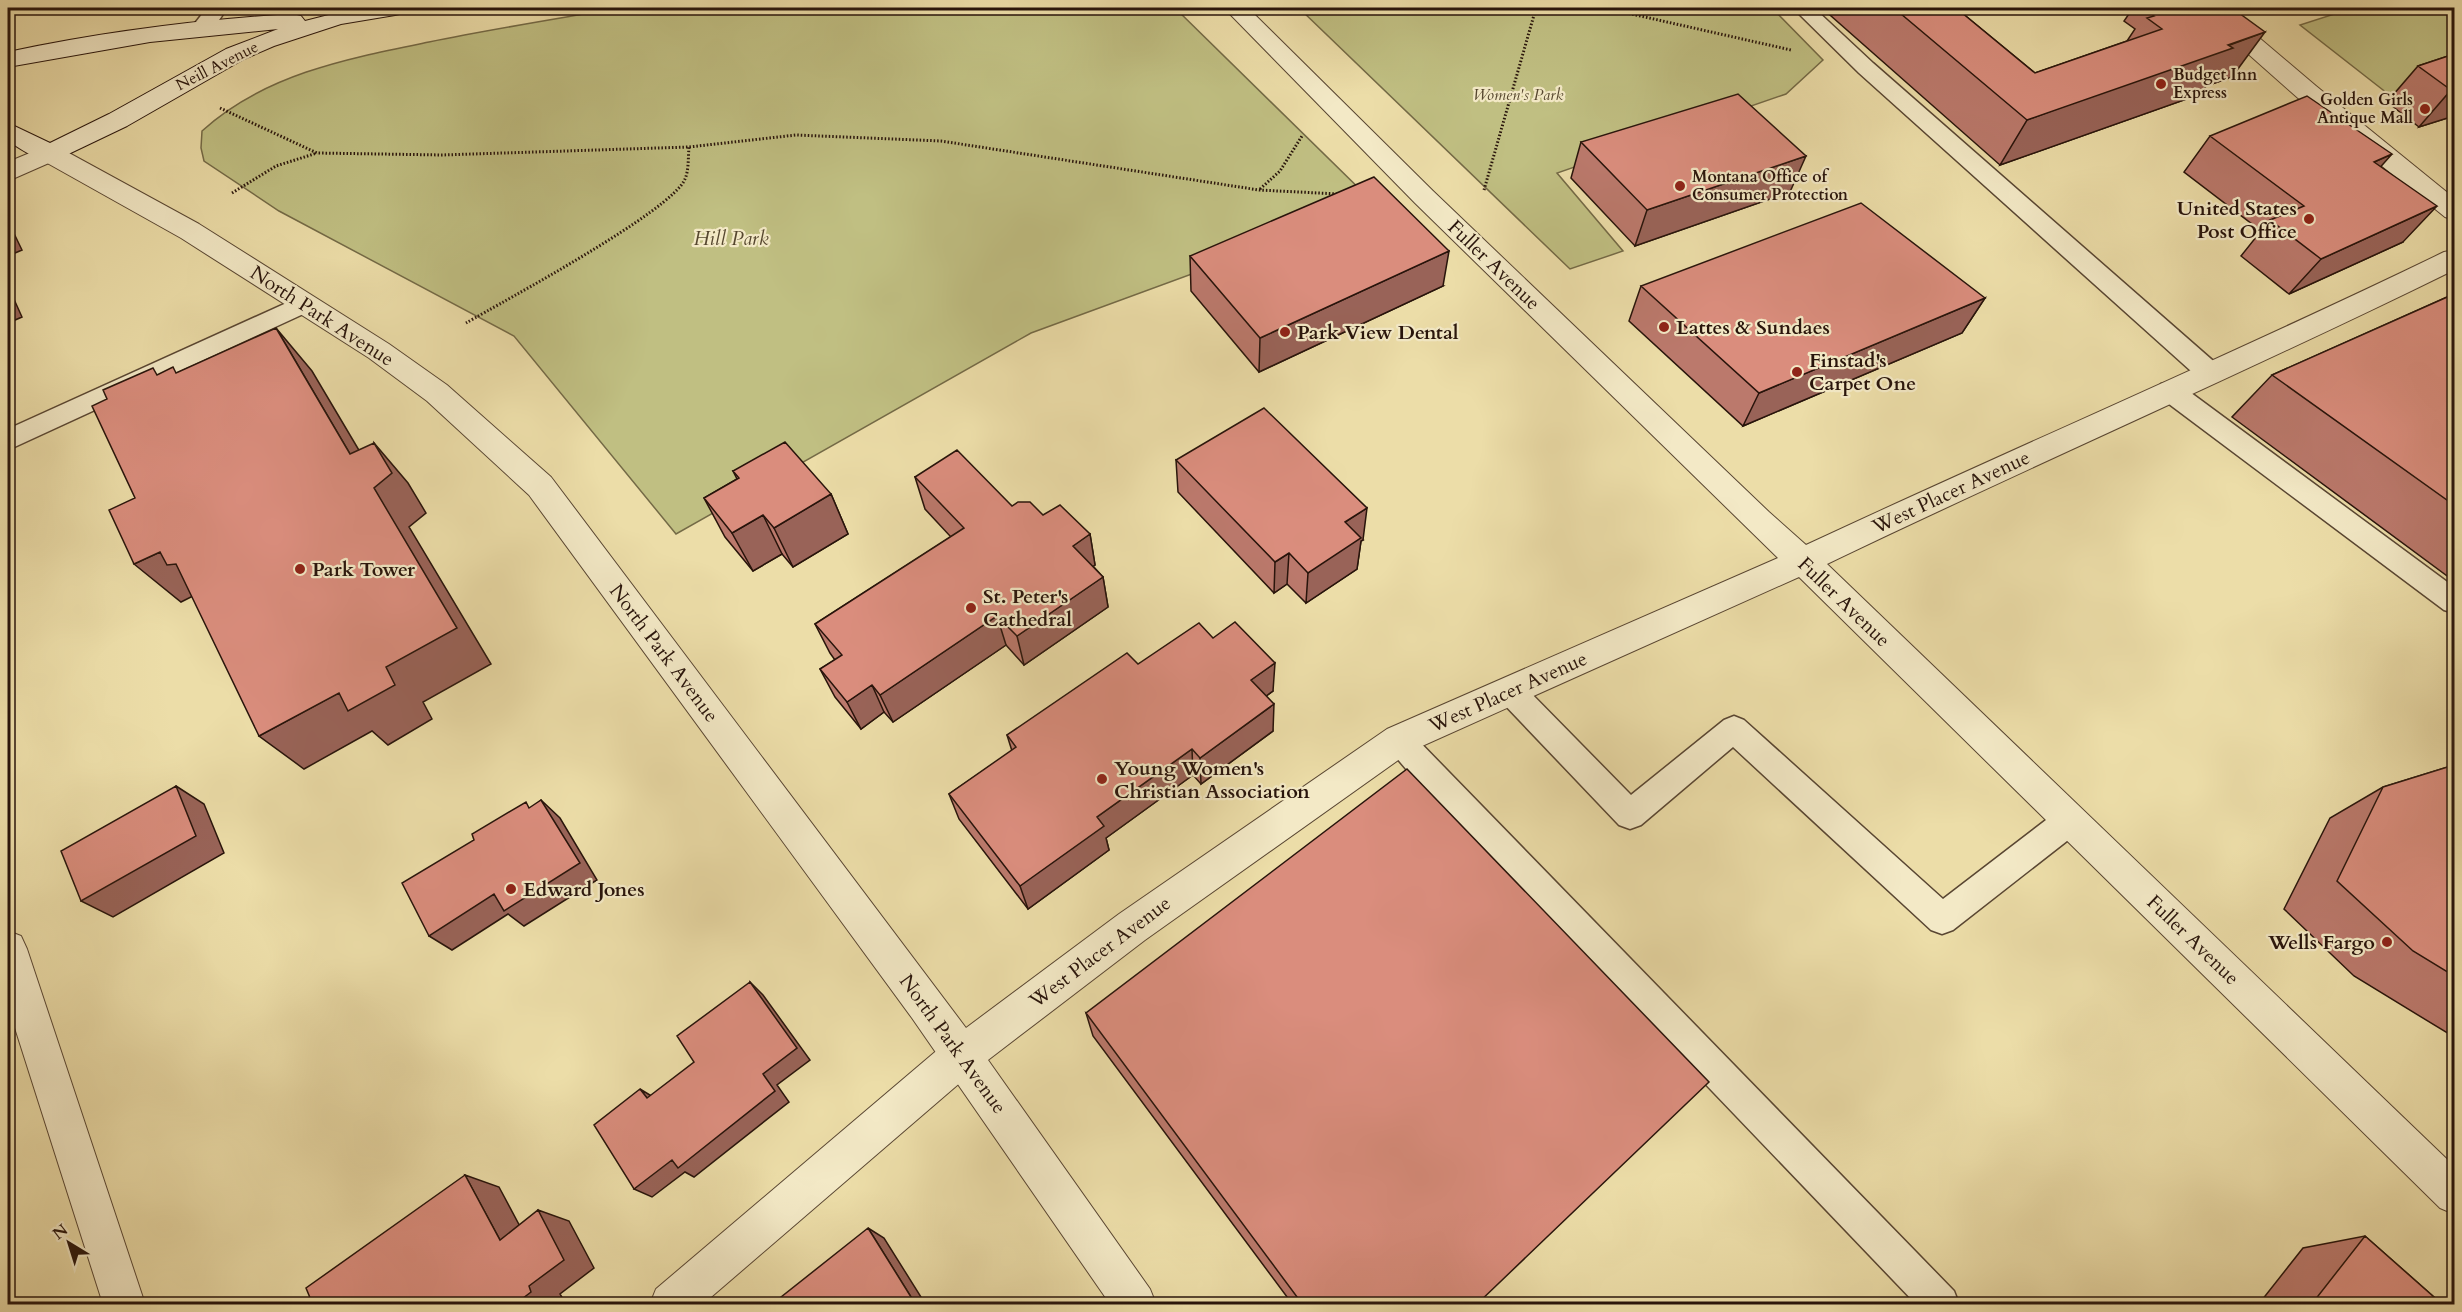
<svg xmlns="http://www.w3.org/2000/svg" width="2462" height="1312" font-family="Cardo,serif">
  <rect width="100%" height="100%" fill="#ecdda8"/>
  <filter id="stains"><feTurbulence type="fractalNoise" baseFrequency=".00333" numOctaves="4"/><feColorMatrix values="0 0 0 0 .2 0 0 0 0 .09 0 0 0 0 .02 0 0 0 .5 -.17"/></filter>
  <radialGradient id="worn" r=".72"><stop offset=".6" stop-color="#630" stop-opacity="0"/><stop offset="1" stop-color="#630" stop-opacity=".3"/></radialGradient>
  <path fill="#c0bf82" stroke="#746a46" stroke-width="1.5" d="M619,8H1175L1377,206L1031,333L676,534L514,336L279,211L204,161L201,148L202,131C264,74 350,58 429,42C492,29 556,19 619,8Z
    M1299,8H1772L1823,60L1786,94L1557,173L1623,251L1570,269Z
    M2353,8H2454V76L2392,97L2300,25Z"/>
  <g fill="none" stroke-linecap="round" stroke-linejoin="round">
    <defs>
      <path id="service" d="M207,8H227C219,20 211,36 195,31L192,27Z
        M1793,8H1814L1873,63L2219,366L2222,373L2219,380L2210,382L2201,380L1859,73Z
        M304,295L312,298L316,304L312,310L8,450V429Z
        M2170,382L2179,384L2454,587V613L2444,610L2161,398L2157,391L2161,384Z
        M1510,678L1520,682L1631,795L1724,720L1734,716L1744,720L1943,899L2059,810L2070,806L2081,810L2085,820L2081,830L1953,930L1942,934L1931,930L1733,747L1641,825L1630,829L1619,825L1500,700L1496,691L1500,682Z
        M1399,727L1409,731L1954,1291L1959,1304H1916L1424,790L1389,749L1384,740L1389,731Z"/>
      <path id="minor" d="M49,145L58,147L62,153L58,159L8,181V162Z
        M8,931L21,936L27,949L145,1304H103L8,1006Z
        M962,1036L976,1041L981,1055L976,1069L703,1304H650L656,1289L948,1041Z"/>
      <path id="tertiary" d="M1224,8H1248L1433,191L1769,512L1806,545C2018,446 2234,354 2444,252L2454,250V270C2247,372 2035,464 1827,564L2454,1166V1214L2440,1208L1799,577L1411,751L1145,940L988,1060L1150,1289L1156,1304H1110L912,1018L529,495L427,401L369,358L181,238L40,159L36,153L40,147L49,145L58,147L199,224L389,344L447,385L551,477L966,1028L1119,914L1387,729L1778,558L1415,203Z
        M2199,8H2224L2316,86L2454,198V220L2445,217L2298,98L2202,13Z"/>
      <path id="secondary" d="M356,8H407L403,13L395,15L341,24L274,46L244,59L127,126L58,159C40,164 23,150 8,141V123L50,143L109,114L226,49L278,29L150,42L8,67V52C102,32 197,20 293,14L301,16L305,21Z"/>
    </defs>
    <use href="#service" stroke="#594632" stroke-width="3"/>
    <use href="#minor" stroke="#594632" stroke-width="2"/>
    <use href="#tertiary" stroke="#594632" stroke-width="2"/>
    <use href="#secondary" stroke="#28140b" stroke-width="2"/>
    <path stroke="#28140b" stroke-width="3" stroke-dasharray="1.5 2" stroke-linecap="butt" d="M1605,8L1791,50
      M220,108L317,153L442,155L689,147L796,135L941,141L1259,190L1338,194
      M1260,189L1280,171L1302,136
      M1484,190L1536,8
      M232,193L276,166L317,153
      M466,323C504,301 672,211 685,179C689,170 688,157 689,147"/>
    <use href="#service" fill="#f3e9c6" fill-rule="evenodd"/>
    <use href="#minor" fill="#f3e9c6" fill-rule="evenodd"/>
    <use href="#tertiary" fill="#f3e9c6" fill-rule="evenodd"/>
    <use href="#secondary" fill="#f3e9c6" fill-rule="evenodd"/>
  </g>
  <path fill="#bb796c" stroke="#28140b" stroke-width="1.5" d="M1822,8H1956L2035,73L2127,41L2135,29L2124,21L2133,8H2232V77L2206,86L2201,94L2000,165Z
    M2454,54V116L2419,127L2387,102L2418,66Z
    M2210,136L2381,167L2403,242L2289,294L2241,256L2261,231L2184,172Z
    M1581,142L1790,192L1635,246L1571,178Z
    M1190,256L1443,286L1259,372L1191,291Z
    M1641,286L1985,298L1962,333L1743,426L1629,321Z
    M2454,294V581L2232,417L2272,375Z
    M1176,460L1363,540L1361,541L1357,569L1306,603L1287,584L1274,593L1178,492Z
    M733,471L831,494L848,534L793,567L782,554L753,571L725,537L704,498L737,479Z
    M915,477L1043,515L1090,534L1095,565L1093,566L1103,577L1108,607L1024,665L1006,645L893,722L884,712L861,729L835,697L820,669L835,660L830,653L815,624L951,537L925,509Z
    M1213,638L1273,691L1266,696L1273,731L1201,784L1193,775L1106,838L1109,850L1028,909L959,819L949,794L1012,751L1007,735L1138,664Z
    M2454,765V1037L2354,976L2284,909L2330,818L2383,787Z
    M1086,1013L1476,1305H1293L1093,1036Z
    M2365,1236L2443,1305H2258L2303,1248Z"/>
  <path fill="#996358" stroke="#28140b" stroke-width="1.5" d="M2265,32L2232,77L2206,86L2201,94L2000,165L2027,120Z
    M2454,89V116L2419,127L2451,90Z
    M2392,154L2360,190L2374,162Z
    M1806,156L1790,192L1635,246L1647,210Z
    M2437,206L2403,242L2289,294L2321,259Z
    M8,221L22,250L8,256Z
    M1449,251L1443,286L1259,372L1260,338Z
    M8,286L22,317L8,323Z
    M1985,298L1962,333L1743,426L1759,393Z
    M276,328L312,371L379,484L374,443L408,483L426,513L409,527L491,664L423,702L432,719L388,745L372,731L304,769L259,736L386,667L350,454Z
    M831,494L848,534L793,567L774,528Z
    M1367,508L1363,540L1361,541L1357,569L1306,603L1308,573L1345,522Z
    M763,515L782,554L753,571L732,533Z
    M1090,534L1095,565L1078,577L1073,546Z
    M160,552L176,564L199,593L181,602L134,564Z
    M1289,553L1287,584L1274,593L1275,562Z
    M1103,577L1108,607L1024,665L1017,636Z
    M997,616L1006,645L893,722L880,695Z
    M1275,663L1273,691L1250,708L1251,680Z
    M872,685L884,712L861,729L847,702Z
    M1274,704L1273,731L1201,784L1200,758Z
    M1192,749L1193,775L1106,838L1109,850L1028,909L1020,886L1097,817Z
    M176,786L204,804L224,853L113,917L81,901Z
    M541,800L560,818L597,880L524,926L508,914L452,950L429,936Z
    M750,982L763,995L810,1060L777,1085L789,1102L694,1177L685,1172L652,1197L634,1189L763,1074Z
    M640,1089L658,1100L647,1098Z
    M465,1175L499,1187L532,1249L500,1240Z
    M538,1210L569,1221L594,1268L560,1294L563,1299L555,1305H514L529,1286Z
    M868,1228L884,1238L926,1305H916Z"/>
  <path fill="#da8d7d" stroke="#28140b" stroke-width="1.5" d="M1894,8H1956L2035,73L2162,29L2147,18L2154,16L2147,11L2156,8H2232L2265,32L2228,45L2233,48L2027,120Z
    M2454,54V89L2451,90L2418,66Z
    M1738,94L1806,156L1647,210L1581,142Z
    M2307,96L2392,154L2374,162L2437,206L2321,259L2270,220L2304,206L2210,136Z
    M1374,177L1449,251L1260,338L1190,256Z
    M1861,203L1985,298L1759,393L1641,286Z
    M2454,294V505L2272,375Z
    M276,328L350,454L374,443L392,473L374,488L457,628L386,667L395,685L348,711L339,693L259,736L176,564L167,565L160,552L134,564L109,510L135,498L92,406L107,399L103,390L153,368L157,375L173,367L176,373Z
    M1264,408L1367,508L1345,522L1361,538L1308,573L1289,553L1275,562L1176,460Z
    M785,442L831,494L774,528L763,515L732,533L704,498L739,478L733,471Z
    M957,450L1012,506L1018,502H1030L1043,515L1060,505L1090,534L1073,546L1103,577L1017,636L997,616L880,695L872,685L847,702L820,669L842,655L815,624L964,528L915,477Z
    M1235,622L1275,663L1251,680L1274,704L1200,758L1192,749L1097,817L1104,826L1020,886L949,794L1016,747L1007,735L1127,653L1138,664L1199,623L1213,638Z
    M2454,765V976L2413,951L2337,881L2383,787Z
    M1407,769L1709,1082L1476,1305H1303L1086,1013Z
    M176,786L196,836L81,901L61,851Z
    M541,800L580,863L504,911L494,894L429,936L402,883L474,840L472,834L526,802L529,808Z
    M750,982L797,1048L763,1074L775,1091L678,1168L672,1160L634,1189L594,1125L640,1089L647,1098L694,1062L677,1036Z
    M465,1175L500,1240L538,1210L564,1260L529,1286L531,1292L514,1305H313L306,1288Z
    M868,1228L916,1305H771Z
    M2365,1236L2443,1305H2311Z"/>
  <g fill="#8f2418" stroke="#f3e9c6" stroke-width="2">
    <circle cx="2161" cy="84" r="6"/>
    <circle cx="2425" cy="109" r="6"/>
    <circle cx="1680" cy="186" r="6"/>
    <circle cx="2309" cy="219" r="6"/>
    <circle cx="1664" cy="327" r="6"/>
    <circle cx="1285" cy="332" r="6"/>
    <circle cx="1797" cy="372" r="6"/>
    <circle cx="300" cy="569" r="6"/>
    <circle cx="971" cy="608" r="6"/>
    <circle cx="1102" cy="779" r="6"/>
    <circle cx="511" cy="889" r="6"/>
    <circle cx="2387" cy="942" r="6"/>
  </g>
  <g text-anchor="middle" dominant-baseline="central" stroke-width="4.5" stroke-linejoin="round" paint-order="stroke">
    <g font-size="16" fill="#28140b" stroke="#f3e9c6">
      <text transform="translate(217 66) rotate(-27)">Neill Avenue</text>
    </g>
    <g font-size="16" font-weight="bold" fill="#28140b" stroke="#f3e9c6" text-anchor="start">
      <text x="2173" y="75">Budget Inn<tspan x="2173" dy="18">Express</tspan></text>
      <text x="2413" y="100" text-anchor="end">Golden Girls<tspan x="2413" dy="18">Antique Mall</tspan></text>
      <text x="1692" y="177">Montana Office of<tspan x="1692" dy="18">Consumer Protection</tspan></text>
    </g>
    <g font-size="16" font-style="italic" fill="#56472f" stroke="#f3e9c6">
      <text x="1518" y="95">Women's Park</text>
    </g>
    <g font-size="20" font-weight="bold" fill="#28140b" stroke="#f3e9c6" text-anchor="start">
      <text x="2297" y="208" text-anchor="end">United States<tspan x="2297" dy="23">Post Office</tspan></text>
      <text x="1676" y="327">Lattes &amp; Sundaes</text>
      <text x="1297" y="332">Park View Dental</text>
      <text x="1809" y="360">Finstad's<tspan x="1809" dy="23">Carpet One</tspan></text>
      <text x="312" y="569">Park Tower</text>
      <text x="983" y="596">St. Peter's<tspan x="983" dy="23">Cathedral</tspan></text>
      <text x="1114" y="768">Young Women's<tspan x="1114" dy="23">Christian Association</tspan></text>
      <text x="523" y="889">Edward Jones</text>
      <text x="2375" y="942" text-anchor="end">Wells Fargo</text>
    </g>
    <g font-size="20" font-style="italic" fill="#56472f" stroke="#f3e9c6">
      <text x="731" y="238">Hill Park</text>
    </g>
    <g font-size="20" fill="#28140b" stroke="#f3e9c6">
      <text transform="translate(1494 265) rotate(44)">Fuller Avenue</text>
      <text transform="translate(322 316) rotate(33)">North Park Avenue</text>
      <text transform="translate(1951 492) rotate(-25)">West Placer Avenue</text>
      <text transform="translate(1844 602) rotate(44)">Fuller Avenue</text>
      <text transform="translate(664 653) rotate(53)">North Park Avenue</text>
      <text transform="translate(1508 692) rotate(-24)">West Placer Avenue</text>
      <text transform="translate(2193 940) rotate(44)">Fuller Avenue</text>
      <text transform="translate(1100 952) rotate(-37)">West Placer Avenue</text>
      <text transform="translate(953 1044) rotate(54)">North Park Avenue</text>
    </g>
  </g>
  <rect width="2462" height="1312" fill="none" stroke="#ecdda8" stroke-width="30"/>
  <rect x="9" y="9" width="2444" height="1294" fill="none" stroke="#28140b" stroke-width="3"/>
  <rect x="15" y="15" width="2432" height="1282" fill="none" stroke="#28140b" stroke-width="1.5"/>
  <g transform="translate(69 1243) rotate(322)" stroke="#f3e9c6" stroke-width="4.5" paint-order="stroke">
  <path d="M0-4.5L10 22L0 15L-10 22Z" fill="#28140b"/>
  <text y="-9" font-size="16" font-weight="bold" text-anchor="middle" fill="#28140b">N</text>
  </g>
  <rect width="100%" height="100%" filter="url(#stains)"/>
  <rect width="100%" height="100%" fill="url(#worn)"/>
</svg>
